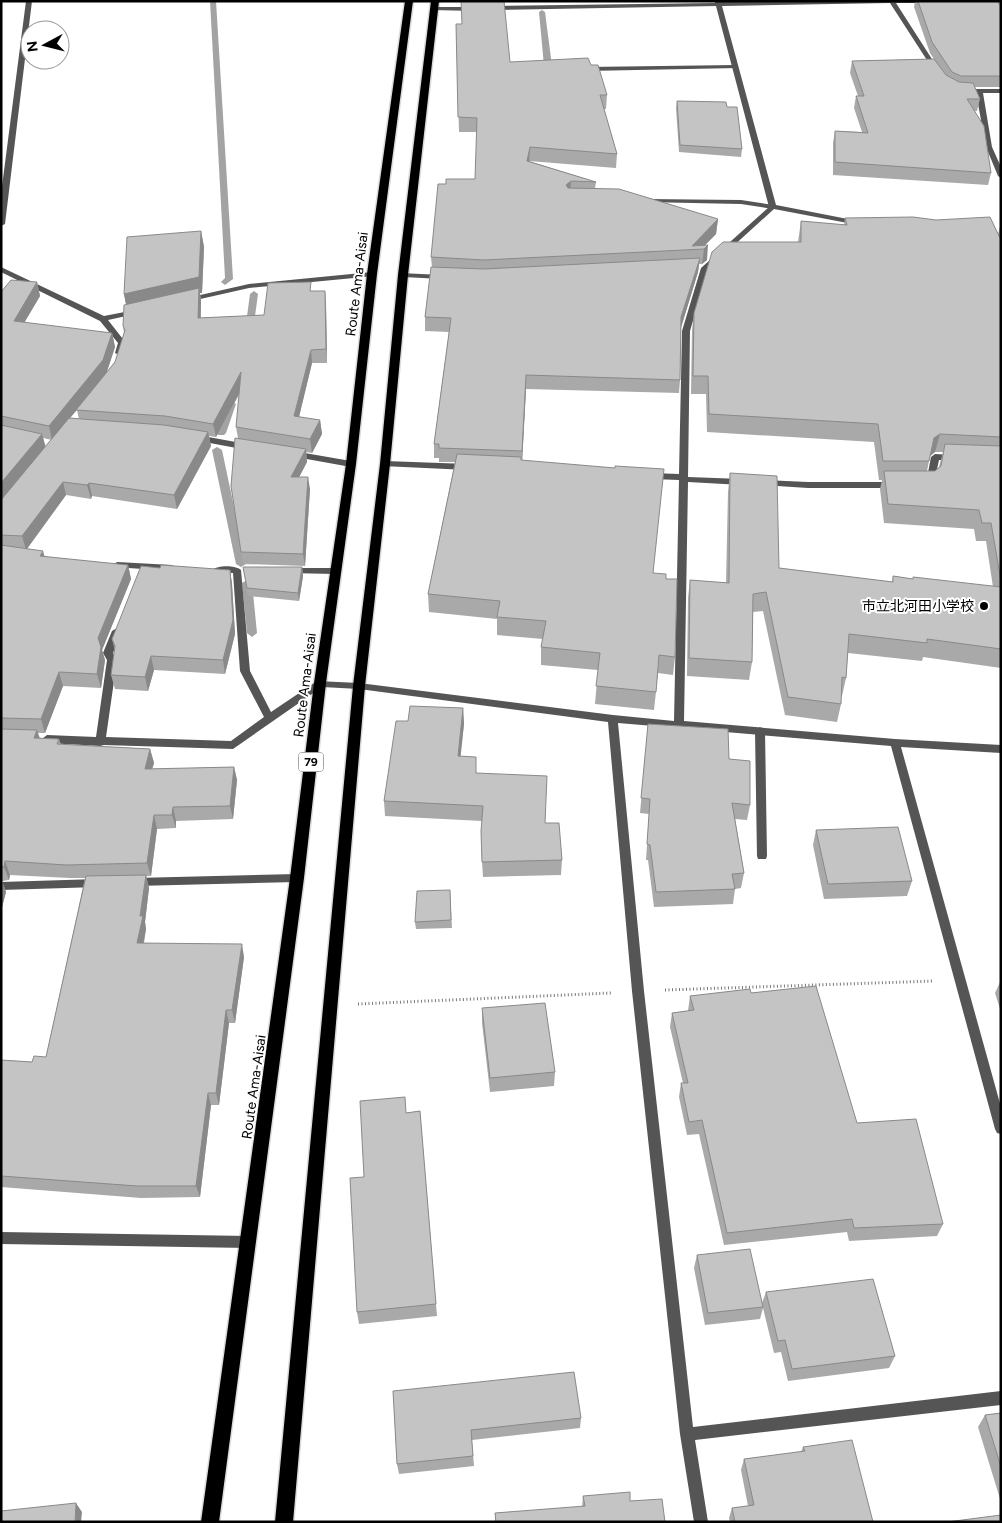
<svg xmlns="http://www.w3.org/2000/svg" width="1002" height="1523" font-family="Figtree,'Noto Sans JP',sans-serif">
  <rect width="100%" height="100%" fill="#fff"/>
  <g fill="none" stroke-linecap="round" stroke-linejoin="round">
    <path fill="#a3a3a3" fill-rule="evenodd" d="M210,1H216L233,279L225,285L221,282L225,278Z
      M542,10L545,12L552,66L548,68L544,66L539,12Z
      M254,291L258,294L253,331L249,334L245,331L250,294Z
      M231,401L236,404L226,433L224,435H218L216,433L226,404Z
      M217,447L222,450L246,564L241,567L236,564L212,450Z
      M247,580L252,583L257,633L252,637L247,633L242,583Z"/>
    <defs>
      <path id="primary" d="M405,1H413L377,274L356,464L326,683L304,878L219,1522H201L290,878L314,683L346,464L367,274Z
        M431,1H439L408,275L390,464L365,686L293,1522H275L353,686L380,464L398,275Z"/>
    </defs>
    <use href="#primary" stroke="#dbdbdb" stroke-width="3"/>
    <path stroke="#777" stroke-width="3" stroke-dasharray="1 2.5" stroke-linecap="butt" d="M665,990L934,981
      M358,1004L611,993"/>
    <path fill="#555" fill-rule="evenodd" d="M736,65L738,66V68L586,71L583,69L586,67Z
      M646,199L741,200L773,205L777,207L773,209L741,204L644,202V200Z
      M760,727L765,731L767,856L766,859H758L757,856L755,731Z"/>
    <path fill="#555" fill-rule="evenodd" d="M26,1H32L5,224L1,226V194Z
      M715,1H918L915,3H896L939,70L934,71L890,3L722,6L776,205L858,221L862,223L858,225L774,209L708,269L690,331L688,477L742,479L746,482L742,485L688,482L684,721L895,739L1001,745V753L901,747L1001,1107V1134L997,1133L995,1129L891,746L618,723L644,991L693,1427L1001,1391V1405L695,1440L708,1522H694L680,1434L632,991L608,722L359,689L322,687L233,749L104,745L100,746L47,743L42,739L47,735L96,737L107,660L103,653L112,631L117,628L122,631L113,653L117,660L106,737L231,741L264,717L240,671L233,573L213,572L212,570C218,565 235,565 241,570L250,671L271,712L317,681L359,683L613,715L674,721L679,480L652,479L648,476L652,473L679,474L682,331L701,268L769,207L716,6L492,10L489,8L492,6L715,3Z
      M434,7H475L478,9L475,11L432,10V8Z
      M1001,89V93H983L992,147L1001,167V178L998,176L986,147L976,93H964L961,91L964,89Z
      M1,267L104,316L140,309V313L108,320L126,343L122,355H119L115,353L118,343L100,321L1,272Z
      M372,272H375V276L249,288L187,302L183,300L187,298L249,284Z
      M400,273L442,275L446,277L442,279L403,277H400Z
      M197,435L247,444L251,447L247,450L194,440V436Z
      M293,451L351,461L355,464L351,467L290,456L289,454Z
      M935,454L954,455L958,458L954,461L939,460L934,483L930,486L926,483L931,457Z
      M385,461L468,464L472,467L468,470L382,466V462Z
      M764,480L808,482H895L899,485L895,488H808L761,485V481Z
      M117,562L172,565L176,568L172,571L114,567L113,565Z
      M290,568H335L339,571L335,574L287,573L286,571L287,569Z
      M297,874L301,875L302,878L301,881L297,882L135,886L131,885L130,882L131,879L135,878Z
      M98,879L102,880L103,883L102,886L98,887L1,890V882Z
      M1,1232L249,1236L253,1238L255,1242L253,1246L249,1248L1,1244Z"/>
    <use href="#primary" fill="#000" fill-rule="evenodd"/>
  </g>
  <path fill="#a9a9a9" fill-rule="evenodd" d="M915,1H998L999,4H1001V87H975L980,99L977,111H974L991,173L988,185L833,175V143L835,131L862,132L854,108L856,96H858L850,73L852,61L934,59L930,53L914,7Z
    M456,24L510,62L591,65L607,95L606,109H604L617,154L616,168L529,161L596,182L595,188L718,219L716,234L705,245L707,260L702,264H699L698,272L681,327L680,380L679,393L526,389L522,460L654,573L666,579L675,657L673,675L658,673L654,710L595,704L598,670L541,665V647L543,639L497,635V619L429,612L428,594L455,462H439V458H434V444L449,332L425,331V317L432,267L431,257L446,184L475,179L477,132H459Z
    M677,101L727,107L742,149L741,157L679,152L676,108Z
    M845,218L998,234L1001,223V668L923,657L922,661L848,653L846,678L842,696H841V704L837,722L785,715L763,611L753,612L752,662L749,680L687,676L688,598L690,580L726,583L728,492L730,473L779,568L892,582L893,576L912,579L993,587L986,541H976L974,529L884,523L880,489L882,480H879L874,442L707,432L706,394H691L692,331L694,313L798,242L801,221L844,225ZM935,452H943L939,467L935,471H927L930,456Z
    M201,231L204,247L202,293H200L201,301V318L264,315L312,291H325L326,304L327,363H312L299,417L320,420L322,434L312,453L306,452L307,462L299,477L310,489L305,566L243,564L231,486L238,438L236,427L240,393L216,437L209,436L211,446L177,509L92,496L91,499L66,495L27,549L45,557L128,565L131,579L102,650L105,660L101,688L63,686L45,733H38L40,738L59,739L61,745L150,749L154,763L152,769L234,767L237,780L233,819L176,821V828L157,829L151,876H146L149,888L145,922L146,929L144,943L244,957L235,1023H229L219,1105H211L200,1197L141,1198L1,1187V1060L32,1062L46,1057L85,878H70L10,875L9,880L2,881L6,892L1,911V287L2,291L37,282L40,296L24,323L112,333L115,347L107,372L115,362L124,333L123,326L126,304L124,294ZM77,410L79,419L70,418ZM43,438L52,440L45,447Z
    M243,567H302L303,576L299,601L248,596Z
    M160,568L230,570L232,584L235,634L225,674L154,670L148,691L115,689L111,675L115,651L112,639Z
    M463,708L464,724L460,756L477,773L545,823L562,860L561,875L483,877L481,846L482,821L385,816L384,801L408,721Z
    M648,724L729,759L750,805L747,820L735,819L744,873L741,888L735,889L733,904L654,907L648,860H646L649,814L640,813Z
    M816,830L912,881L907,896L824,899L813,845Z
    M450,890L452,928L416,929L415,922Z
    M1001,980V1012L995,993Z
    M751,993L857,1123L943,1224L937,1236L849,1241L847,1232L724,1245L699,1134L687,1135L679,1097L681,1083H683L670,1027L672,1013L688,1011L690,996Z
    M482,1008L555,1072L554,1086L490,1092L482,1023Z
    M420,1111L437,1316L359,1324L357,1312L364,1177L406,1113Z
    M697,1255L762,1303L766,1292L895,1356L889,1368L788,1381L781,1352L774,1353L763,1308L760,1319L705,1325L694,1268Z
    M393,1391L581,1418L580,1428L472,1440L474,1466L399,1474L397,1464Z
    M1001,1413V1502L978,1427L985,1415Z
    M803,1447L873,1522H730L729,1518L732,1508L748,1506L741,1470L744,1459L801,1452Z
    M583,1496L630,1501L665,1522H495V1513L582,1507Z"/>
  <path fill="#898989" d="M530,147L529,161H527Z
    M571,181L570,196L566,185Z
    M718,219L716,234L701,249L692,246Z
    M201,231L204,247L202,293H200L201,301L200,332L127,310L124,294Z
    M708,245L707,260L702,264L704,249Z
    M700,258L698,272L680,331L681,317Z
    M37,282L40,296L17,335L14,321Z
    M325,291L326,304L327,363L326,349Z
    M112,333L115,347L106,374L52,440L49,426Z
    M311,350L312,363L296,429L294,416Z
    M241,372L243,386L216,437L213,424Z
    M526,375V389L522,465V451Z
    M320,420L322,434L312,453L310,439Z
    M208,432L211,446L177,509L174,495Z
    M42,434L46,448L1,502V483Z
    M940,434L935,452L929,457L934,438Z
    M306,449L307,462L293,489L291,477Z
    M308,477L310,489L305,566L303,554Z
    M63,482L66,495L26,550L22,536Z
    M89,483L92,496L91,499L87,485Z
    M43,551L47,565L40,556Z
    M128,565L131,579L102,650L105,660L101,688L97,674L98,638Z
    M302,567L303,576L299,601L298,593Z
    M230,570L232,584L235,634L225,674L223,660Z
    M151,656L154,670L148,691L145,677Z
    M59,672L63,686L45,733L41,719Z
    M463,708L464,724L459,772L458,756Z
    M37,730L41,744L34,738Z
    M150,749L154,763L148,783L145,769Z
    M234,767L237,780L233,819L230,806Z
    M173,807L176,821V828L172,815Z
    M154,815L157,829L151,876L147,863Z
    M5,861L10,875L9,880L4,867Z
    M146,875L149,888L145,922L146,929L141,956L137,943L140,916Z
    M1,879L6,892L1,911Z
    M242,944L244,957L235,1023L232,1010Z
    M226,1010L229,1023L219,1105L216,1093Z
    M208,1093L211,1105L200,1197L196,1186Z
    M76,1503L82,1512L81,1522H75Z"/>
  <path fill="#c4c4c4" stroke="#898989" d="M461,1H504L510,62L588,58L591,65H598L607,95H600L617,154L530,147L527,161L596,182L571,181L566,185L568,188L619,189L718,219L692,246L708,245L704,249L484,260L431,257L438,184H446V179H475L477,118L458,117L456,24H462Z
    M918,1H998L999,4H1001V76H961L952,72L932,42Z
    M934,59L946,75L959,82L973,83L980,99H967L984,126L991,173L835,162V131L868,133L856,96H864L852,61Z
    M677,101L726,102L727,107H737L742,149L680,145Z
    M913,217L936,220L990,217L1000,238L1001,239V437L940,434L934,438L929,461H883L878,424L709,414L708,376H693L694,313L712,252L723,242H801V221L847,225L845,218Z
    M201,231L199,277L124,294L127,237Z
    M700,258L681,317L680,380L526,375L522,451L439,448V444H434L451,318L425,317L431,267L484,269Z
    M11,280L37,282L14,321L112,333L103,360L49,426L1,416V292Z
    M311,282L310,291H325L326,349L311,350L294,416L320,420L310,439L236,427L241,372L213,424L165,416L76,410L115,362L125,330L123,326L124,305L199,288L198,318L264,315L268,283Z
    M69,418L164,425L208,432L174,495L89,483L87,485L63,482L22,536L1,535V500Z
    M1,425L42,434L1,483Z
    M235,438L306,449L291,477H308L303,554L241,552L231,486Z
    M945,444L1001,446V581L991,523H982L979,510L888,504L884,471H935L941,466Z
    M457,454L521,457V460L615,468V466L664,469L653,573L666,574V579H677L675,657L659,655L656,692L596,686L600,653L541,647L546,621L497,617L500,601L428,594Z
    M730,473L777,476L779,568L893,582V576L913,579V577L1001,587V649L927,639V643L849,634L846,678L842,677L841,704L788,697L766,592L753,594L752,662L689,658L690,580L729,583Z
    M1,545L43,551L40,556L128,565L98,638L101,647L97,674L59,672L41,719L1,718Z
    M161,565L230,570L233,620L223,660L151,656L145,677L111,675L115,646L112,639L141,566L160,568Z
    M243,567H302L298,593L247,588Z
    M410,706L463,708L458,756L476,757V773L547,776L545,823H559L562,860L482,862L481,831L483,806L384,801L396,721H408Z
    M648,724L728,729L729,759L750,761V805L732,803L744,873L732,874L735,889L656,892L650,845L647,844L650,799L641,798Z
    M1,729L37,730L34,738L59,739L57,744L150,749L145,769L234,767L230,806L173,807L172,815H154L147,863L66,865L5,861L4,867H1Z
    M898,827L912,881L828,884L816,830Z
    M146,875L140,916H143L137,943L242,944L232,1010H226L216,1093H208L196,1186H137L1,1176V1060L32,1062L34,1056L46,1057L86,876Z
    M450,890L451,920L415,922L417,891Z
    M816,986L857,1123L916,1119L943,1224L854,1228L852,1219L727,1233L702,1120L689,1122L681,1083H688L672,1013L694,1010L690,996L750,989L751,993Z
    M545,1003L555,1072L490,1078L482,1008Z
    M405,1097L406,1113L420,1111L436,1304L357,1312L350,1178L364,1177L360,1101Z
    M750,1249L763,1307L708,1313L697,1255Z
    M873,1279L895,1356L792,1369L785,1340L778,1341L766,1292Z
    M574,1372L581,1418L471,1430L473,1456L397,1464L393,1391Z
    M1001,1413V1467L985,1415Z
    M852,1440L873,1522H735L732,1508L754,1505L744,1459L805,1451L803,1447Z
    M630,1492V1501L662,1499L665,1522H496L495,1513L585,1506L583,1496Z
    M76,1503L75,1522H1V1511Z
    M1001,1515V1522H947Z"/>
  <circle fill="#000" stroke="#fff" stroke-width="2" cx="984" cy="606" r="5"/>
  <g text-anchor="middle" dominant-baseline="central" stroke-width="4" stroke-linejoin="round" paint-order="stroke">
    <rect fill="#fff" stroke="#4c4c4c" stroke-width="1" x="298.5" y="752.5" width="25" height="19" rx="4"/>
    <g font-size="12" font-weight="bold" fill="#000">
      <text x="311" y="762">79</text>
    </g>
    <g font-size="14" fill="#000" stroke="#fff">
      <text transform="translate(357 284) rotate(-83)">Route Ama-Aisai</text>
      <text transform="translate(305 685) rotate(-83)">Route Ama-Aisai</text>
      <text transform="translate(254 1087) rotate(-82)">Route Ama-Aisai</text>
    </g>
    <g font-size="14" fill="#000" stroke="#fff" text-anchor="end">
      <text x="974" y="606">市立北河田小学校</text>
    </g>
  </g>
  <rect width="1002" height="1523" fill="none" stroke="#000000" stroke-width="5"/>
  <g transform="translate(45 45) rotate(263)"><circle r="24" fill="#ffffff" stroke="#999999"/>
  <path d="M0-4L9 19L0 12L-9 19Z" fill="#000000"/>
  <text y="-8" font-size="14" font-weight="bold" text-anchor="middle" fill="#000000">N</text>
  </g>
</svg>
